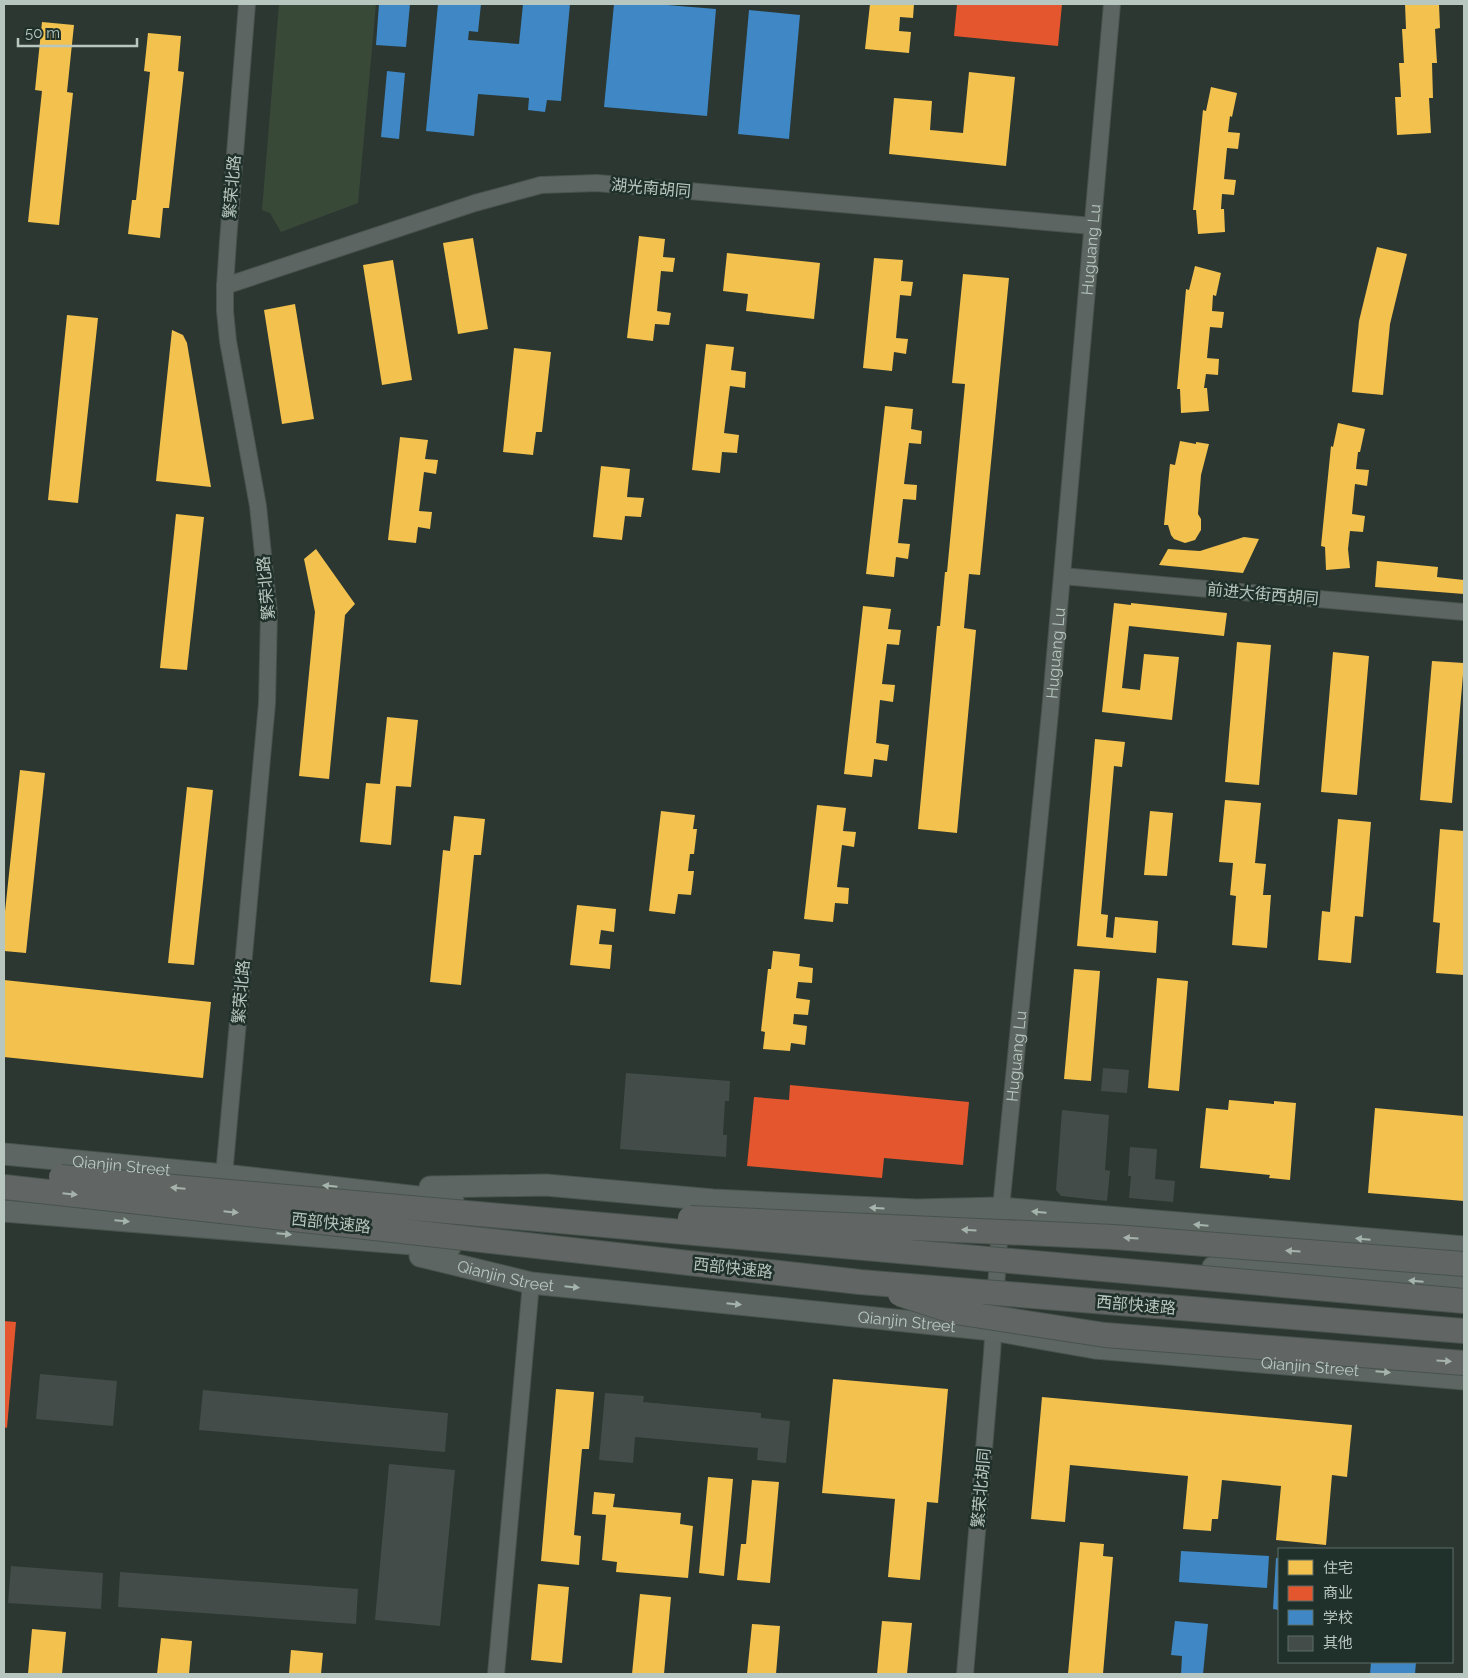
<svg xmlns="http://www.w3.org/2000/svg" width="1468" height="1678" font-family="Raleway,'Noto Sans SC',sans-serif">
  <rect width="100%" height="100%" fill="#2c3732"/>
  <path fill="#394937" d="M279,4H376L358,203L281,232L270,213L262,210Z"/>
  <path fill="#f2c14e" d="M870,4H914L913,18L900,17L899,31L911,32L909,53L865,49Z
    M1405,4H1439L1440,28L1435,29L1437,63H1432L1433,98H1429L1431,133L1397,135L1395,97H1401L1399,63H1404L1402,29H1406Z
    M42,22L74,25L67,92L73,93L59,225L28,222L42,91L35,90Z
    M148,33L181,36L178,71L184,72L169,208H163L160,238L128,234L132,200H136L150,72L144,71Z
    M969,72L1015,77L1006,166L889,154L894,98L932,101L930,130L963,133Z
    M1211,87L1237,93L1232,117L1230,116L1228,132L1240,133L1238,149L1227,148L1224,179L1236,180L1234,195L1222,194L1221,209H1224L1225,232L1198,234L1196,210H1193L1203,110L1206,111Z
    M639,236L665,239L663,257L675,258L673,272L661,271L657,311L671,313L669,325L655,324L653,341L627,338Z
    M473,238L488,329L458,334L443,243Z
    M1377,247L1407,254L1390,324L1383,395L1352,392L1359,321Z
    M727,253L820,263L814,319L746,311L748,294L723,291Z
    M874,258L903,260L901,281L913,282L911,296L900,295L896,338L908,339L906,354L894,352L892,371L863,368Z
    M393,260L412,380L382,385L363,265Z
    M1195,266L1221,273L1216,296L1213,295L1212,311L1224,312L1222,328L1210,327L1207,358L1219,359L1218,375L1206,374L1204,388H1207L1209,411L1181,413L1180,389H1177L1186,289L1189,290Z
    M963,274L1009,278L980,575L969,574L964,628L976,630L957,833L918,829L937,626H940L945,572H947L965,384L952,383Z
    M295,304L314,419L282,424L264,310Z
    M67,315L98,318L78,503L48,500Z
    M172,330L183,335L187,343L211,487L156,481Z
    M706,344L734,347L731,370L746,372L745,388L730,386L724,433L739,435L737,453L722,452L720,473L692,470Z
    M514,348L551,352L542,432H536L533,455L503,452Z
    M885,406L913,409L911,429L922,431L921,444L909,443L904,484L917,485L916,500L903,499L898,543L910,544L908,559L896,557L894,577L866,574Z
    M1338,423L1365,429L1360,452H1358L1356,469L1369,470L1367,486L1355,484L1352,514L1365,516L1363,532L1350,531L1348,549L1350,568L1326,570L1325,547L1321,546L1331,446L1333,447Z
    M400,437L428,440L425,459L438,460L436,474L424,472L419,511L432,512L430,529L418,527L416,543L388,540Z
    M1180,441L1196,444V442L1209,444L1201,475L1198,514L1201,519V530L1195,540L1185,543L1174,539L1171,535L1168,525H1164L1170,464L1175,465Z
    M601,466L630,469L627,497L644,498L641,517L625,516L622,540L593,537Z
    M176,514L204,517L187,670L160,668Z
    M1244,537L1259,539L1243,573L1159,565L1168,549L1200,551Z
    M316,549L355,604L345,615L329,779L299,776L315,612L304,559Z
    M1377,561L1438,567L1437,577L1464,580V594L1375,587Z
    M1114,603L1131,605V603L1227,613L1224,636L1129,626L1122,688L1140,690L1144,654L1179,657L1172,720L1102,712Z
    M863,606L891,609L888,629L901,630L899,645L887,644L882,684L895,685L893,702L880,700L876,743L889,745L887,761L874,759L872,777L844,774Z
    M1237,642L1271,645L1259,785L1225,782Z
    M1333,652L1369,656L1357,795L1321,792Z
    M1432,661L1464,663L1452,803L1420,800Z
    M387,717L418,720L411,787L396,786L391,845L360,842L366,783L380,784Z
    M1095,739L1125,742L1122,767L1114,766L1101,914L1108,915L1106,937L1113,938L1115,917L1158,921L1156,953L1077,946Z
    M20,770L45,773L26,953L4,951V921Z
    M187,787L213,790L194,965L168,963Z
    M1225,800L1261,803L1255,863L1266,864L1263,895H1271L1267,948L1232,945L1236,896L1230,895L1233,863L1219,862Z
    M817,805L846,808L843,831L856,832L854,847L842,845L837,887L849,888L848,904L835,903L833,922L804,919Z
    M661,811L695,815L693,829H697L694,854H690L688,871H694L691,895L678,894L675,914L649,911Z
    M1150,811L1173,813L1167,876L1144,875Z
    M454,816L485,819L481,855H474L461,985L430,982L443,850L450,851Z
    M1338,819L1371,822L1363,917L1355,916L1351,963L1318,960L1322,911L1330,912Z
    M1440,829L1464,831V975L1436,973L1440,923L1433,922Z
    M577,905L616,909L614,932L601,930L599,944L612,945L610,969L570,965Z
    M773,951L800,954L799,966L813,968L812,983L798,982L796,998L810,1000L808,1015L794,1014L793,1024L807,1026L805,1045L791,1043L790,1051L763,1049L765,1032L761,1031L768,969H771Z
    M1074,969L1100,971L1091,1081L1064,1079Z
    M1157,978L1188,981L1179,1091L1148,1088Z
    M4,980L211,1002L203,1078L4,1057Z
    M1229,1100L1274,1104V1101L1296,1103L1290,1180L1269,1178L1270,1175L1200,1168L1206,1108L1228,1110Z
    M1375,1108L1464,1116V1201L1368,1193Z
    M833,1379L948,1389L938,1503L927,1502L920,1580L888,1577L895,1499L822,1493Z
    M556,1389L594,1392L589,1449H582L574,1535L581,1536L579,1565L541,1561Z
    M1042,1397L1352,1425L1347,1477L1332,1475L1326,1545L1276,1540L1281,1486L1222,1480L1218,1519H1212L1211,1531L1183,1529L1188,1476L1070,1465L1065,1522L1031,1519Z
    M708,1477L733,1479L724,1576L699,1573Z
    M752,1480L779,1482L770,1583L737,1580L741,1544H746Z
    M594,1492L615,1494L613,1507L681,1513L680,1524L693,1526L688,1578L616,1572L617,1562L602,1560L606,1515L592,1514Z
    M1080,1542L1104,1544L1103,1556L1113,1557L1103,1674H1068Z
    M538,1584L569,1587L562,1663L531,1660Z
    M640,1594L671,1597L664,1674H632Z
    M882,1621L912,1623L907,1674H877Z
    M752,1624L780,1626L776,1674H747Z
    M32,1629L66,1632L62,1674H28Z
    M161,1638L192,1641L189,1674H157Z
    M291,1650L323,1653L321,1674H289Z"/>
  <path fill="#e4572e" d="M957,4H1062L1058,46L954,36Z
    M790,1085L969,1102L963,1165L884,1158L882,1178L747,1166L754,1097L789,1100Z
    M4,1321L16,1322L7,1428L4,1427Z"/>
  <path fill="#3f88c5" d="M379,4H410L406,47L376,45Z
    M438,4H481L478,32L469,31L468,40L519,44L523,4H570L561,101L547,100L545,112L528,110L529,98L478,94L474,136L426,131Z
    M614,4H655L716,9L707,116L604,107Z
    M749,10L800,15L789,139L738,134Z
    M387,71L405,73L399,139L381,137Z
    M1181,1551L1269,1556L1267,1588L1179,1582Z
    M1276,1558H1279V1610L1273,1609Z
    M1175,1621L1208,1624L1203,1674H1181L1182,1656L1171,1655Z
    M1371,1662H1416L1415,1674H1370Z"/>
  <path fill="#434c48" d="M1103,1068L1129,1070L1127,1093L1101,1091Z
    M626,1073L730,1081L729,1101H725L723,1135H727L726,1157L620,1149Z
    M1062,1110L1109,1115L1105,1170L1110,1171L1107,1201L1061,1196L1056,1190Z
    M1130,1147L1157,1149L1155,1179L1175,1181L1173,1202L1129,1198L1131,1176H1128Z
    M40,1374L117,1381L113,1426L36,1419Z
    M203,1390L448,1413L445,1452L199,1430Z
    M605,1393L644,1396L643,1402L761,1413V1418L790,1421L786,1463L757,1460L758,1448L635,1437L633,1463L599,1460Z
    M389,1464L455,1470L440,1626L375,1620Z
    M11,1566L103,1573L101,1609L8,1603Z
    M120,1572L358,1589L356,1624L118,1607Z"/>
  <g fill="none" stroke-linecap="round" stroke-linejoin="round">
    <defs>
      <g id="minor">
        <path d="M225,286L475,203L541,185L597,183L1092,226"/>
        <path d="M1062,576L1464,612"/>
        <path d="M224,1175L267,703L269,613L258,506L228,341L225,311V286L228,241L247,4"/>
        <path d="M496,1674L531,1283"/>
        <path id="s1" d="M965,1674L992,1354L1001,1208L1050,712L1112,4"/>
      </g>
      <g id="major">
        <path id="s2" d="M4,1154L224,1175L453,1201"/>
        <path d="M430,1187L546,1185L713,1200L916,1210L1001,1208L1464,1247"/>
        <path d="M4,1211L450,1247"/>
        <path id="s3" d="M420,1256L531,1283L993,1330L1095,1348L1464,1379"/>
        <path d="M1213,1267L1464,1286"/>
      </g>
    </defs>
    <use href="#minor" stroke="#4a524e" stroke-width="18"/>
    <use href="#major" stroke="#49544f" stroke-width="23"/>
    <use href="#minor" stroke="#5c6561" stroke-width="16"/>
    <use href="#major" stroke="#5e6663" stroke-width="21"/>
    <defs>
      <path id="highway-bridge" d="M61,1177L1464,1301
        M4,1187L860,1282L1464,1331
        M690,1218L1114,1237L1464,1264
        M900,1294L955,1312L1105,1335L1464,1363"/>
    </defs>
    <use href="#highway-bridge" stroke="#48534e" stroke-width="26" stroke-linecap="butt"/>
    <use href="#highway-bridge" stroke="#616563" stroke-width="24"/>
  </g>
  <defs><path id="oneway-solid" d="M-6-.8H1V-3.2L6.5 0L1 3.2V.8H-6Z" transform="scale(1.25)"/></defs>
  <g fill="#a5b4ad">
    <use href="#oneway-solid" transform="translate(330 1186) rotate(-174)"/>
    <use href="#oneway-solid" transform="translate(877 1208) rotate(-177)"/>
    <use href="#oneway-solid" transform="translate(1039 1212) rotate(-175)"/>
    <use href="#oneway-solid" transform="translate(122 1221) rotate(5)"/>
    <use href="#oneway-solid" transform="translate(1201 1225) rotate(-175)"/>
    <use href="#oneway-solid" transform="translate(284 1234) rotate(5)"/>
    <use href="#oneway-solid" transform="translate(1363 1239) rotate(-175)"/>
    <use href="#oneway-solid" transform="translate(1416 1281) rotate(-175)"/>
    <use href="#oneway-solid" transform="translate(572 1287) rotate(6)"/>
    <use href="#oneway-solid" transform="translate(734 1304) rotate(6)"/>
    <use href="#oneway-solid" transform="translate(1383 1372) rotate(5)"/>
  </g>
  <g fill="#a6b3ad">
    <use href="#oneway-solid" transform="translate(178 1188) rotate(-175)"/>
    <use href="#oneway-solid" transform="translate(70 1194) rotate(6)"/>
    <use href="#oneway-solid" transform="translate(231 1212) rotate(6)"/>
    <use href="#oneway-solid" transform="translate(969 1230) rotate(-177)"/>
    <use href="#oneway-solid" transform="translate(1131 1238) rotate(-176)"/>
    <use href="#oneway-solid" transform="translate(1293 1251) rotate(-176)"/>
    <use href="#oneway-solid" transform="translate(1444 1361) rotate(4)"/>
  </g>
  <g text-anchor="middle" dominant-baseline="central" stroke-width="5" stroke-linejoin="round" paint-order="stroke">
    <g font-size="16" fill="#b7c7c0" stroke="#20302a">
      <text transform="translate(232 187) rotate(-85)">繁荣北路</text>
      <text transform="translate(651 188) rotate(5)">湖光南胡同</text>
      <text stroke="none"><textPath href="#s1" startOffset="1430">Huguang Lu</textPath></text>
      <text transform="translate(266 588) rotate(-95)">繁荣北路</text>
      <text transform="translate(1263 594) rotate(5)">前进大街西胡同</text>
      <text stroke="none"><textPath href="#s1" startOffset="1025">Huguang Lu</textPath></text>
      <text transform="translate(241 992) rotate(-85)">繁荣北路</text>
      <text stroke="none"><textPath href="#s1" startOffset="620">Huguang Lu</textPath></text>
      <text stroke="none"><textPath href="#s2" startOffset="118">Qianjin Street</textPath></text>
      <text transform="translate(331 1223) rotate(6)">西部快速路</text>
      <text transform="translate(733 1268) rotate(6)">西部快速路</text>
      <text stroke="none"><textPath href="#s3" startOffset="88">Qianjin Street</textPath></text>
      <text transform="translate(1136 1305) rotate(5)">西部快速路</text>
      <text stroke="none"><textPath href="#s3" startOffset="492">Qianjin Street</textPath></text>
      <text stroke="none"><textPath href="#s3" startOffset="898">Qianjin Street</textPath></text>
      <text transform="translate(981 1488) rotate(-85)">繁荣北胡同</text>
    </g>
  </g>
  <rect width="1468" height="1678" fill="none" stroke="#b7c7c0" stroke-width="10"/>
  <rect x="1278" y="1548" width="175" height="115" fill="#20302a" stroke="#5c6c66"/>
  <rect x="1288" y="1560" width="25" height="15" fill="#f2c14e" stroke="#5c6c66"/>
  <text x="1323" y="1573" font-size="15" fill="#b7c7c0">住宅</text>
  <rect x="1288" y="1586" width="25" height="15" fill="#e4572e" stroke="#5c6c66"/>
  <text x="1323" y="1598" font-size="15" fill="#b7c7c0">商业</text>
  <rect x="1288" y="1610" width="25" height="15" fill="#3f88c5" stroke="#5c6c66"/>
  <text x="1323" y="1623" font-size="15" fill="#b7c7c0">学校</text>
  <rect x="1288" y="1636" width="25" height="15" fill="#434c48" stroke="#5c6c66"/>
  <text x="1323" y="1648" font-size="15" fill="#b7c7c0">其他</text>
  <path d="M18 38v8h119v-8" fill="none" stroke="#b7c7c0" stroke-width="2.5"/>
  <text x="25" y="38" font-size="15" fill="#b7c7c0" stroke="#20302a" stroke-width="4" paint-order="stroke">50 m</text>
</svg>
